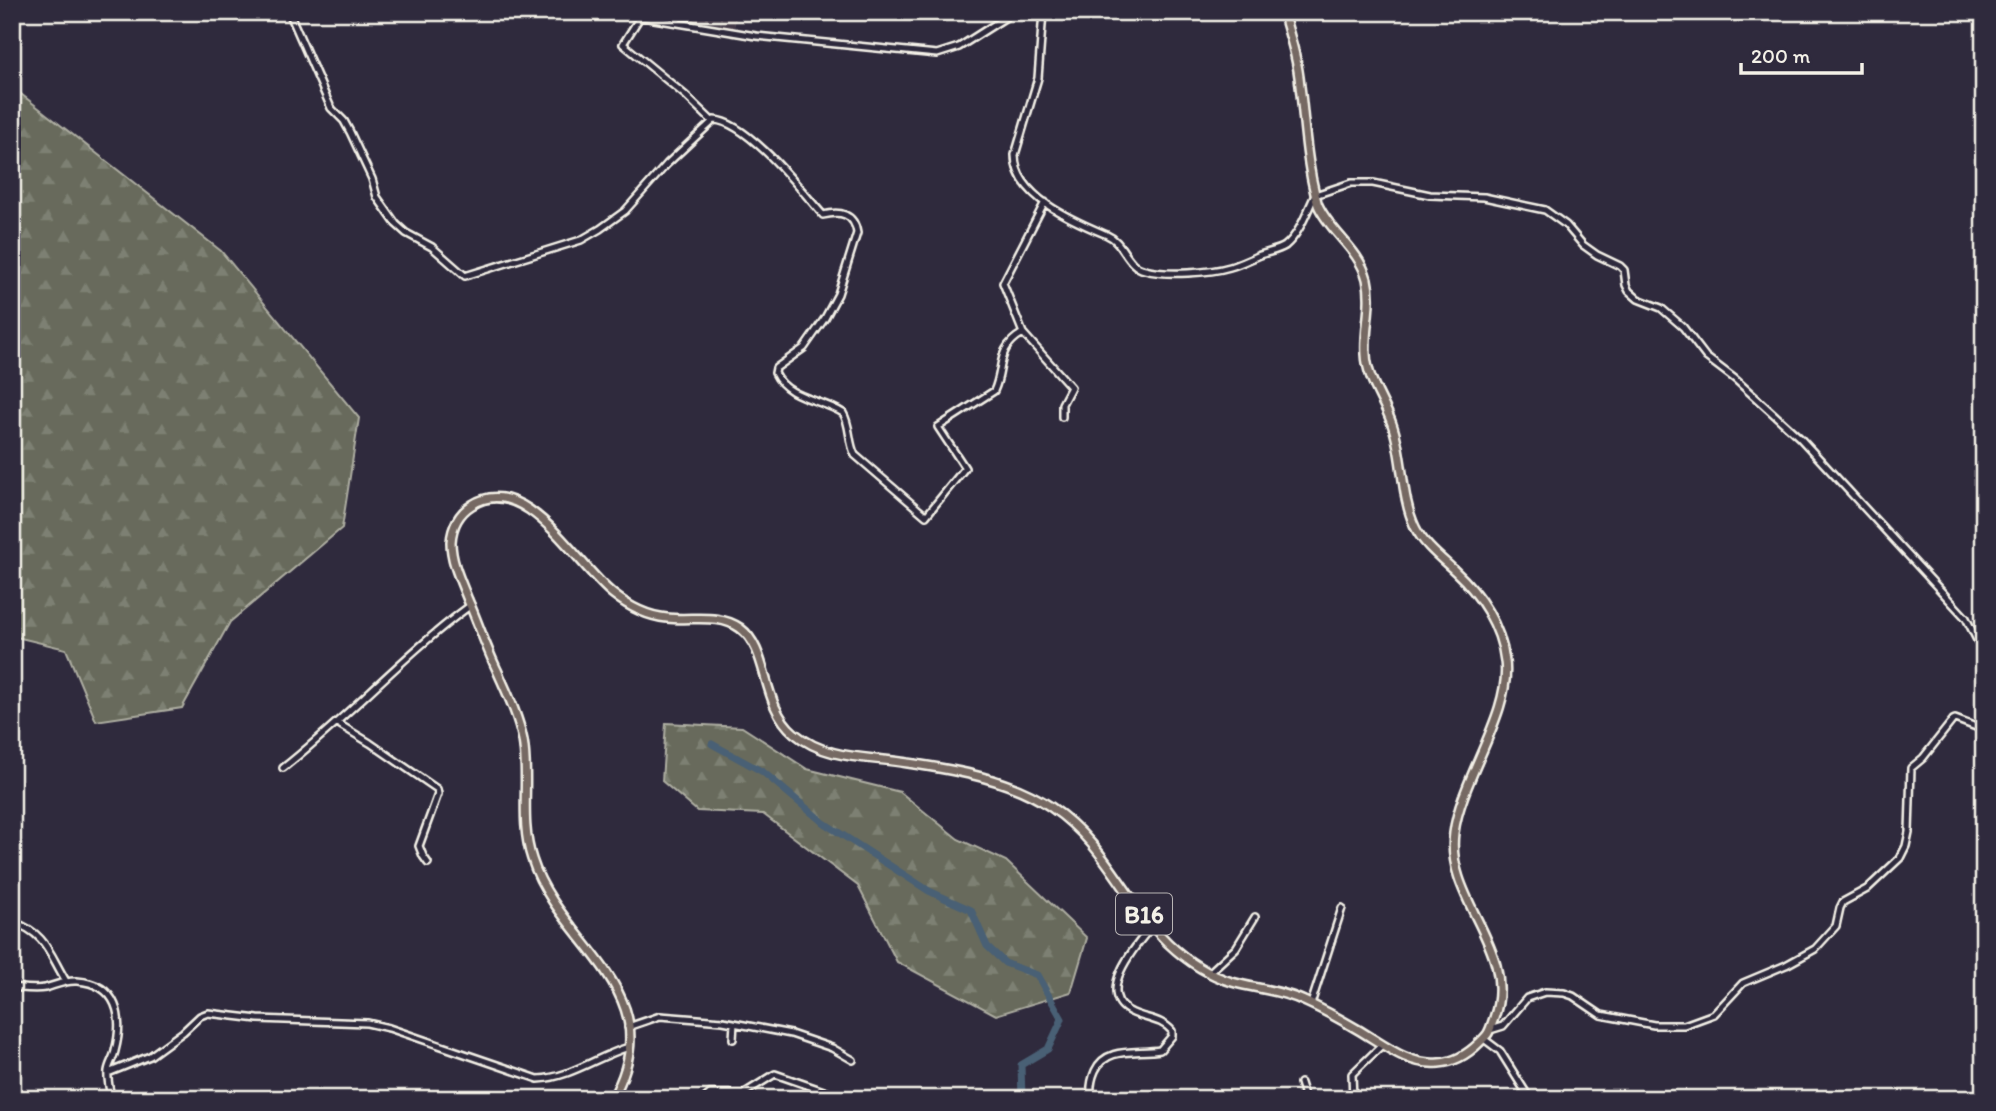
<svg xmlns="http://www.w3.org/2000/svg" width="1996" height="1111" font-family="Itim,sans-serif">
  <defs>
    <pattern id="industrial-grid" width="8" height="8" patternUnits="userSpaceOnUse" patternTransform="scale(1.75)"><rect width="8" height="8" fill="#423846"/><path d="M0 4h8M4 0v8" fill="none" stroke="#554c58"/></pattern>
    <pattern id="forest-firs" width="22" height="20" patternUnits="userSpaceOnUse" patternTransform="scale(1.75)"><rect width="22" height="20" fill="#676a5b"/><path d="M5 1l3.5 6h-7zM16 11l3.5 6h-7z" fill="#7d8073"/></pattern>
  </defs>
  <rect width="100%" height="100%" fill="#2f2a3d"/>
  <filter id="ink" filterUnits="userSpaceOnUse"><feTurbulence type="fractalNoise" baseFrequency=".0143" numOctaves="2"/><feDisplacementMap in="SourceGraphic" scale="14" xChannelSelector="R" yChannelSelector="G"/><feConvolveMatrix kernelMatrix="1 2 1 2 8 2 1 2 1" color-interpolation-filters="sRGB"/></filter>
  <g filter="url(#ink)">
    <path fill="url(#industrial-grid)" d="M687,12H737L734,28L682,22Z"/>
    <path fill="url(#forest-firs)" stroke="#aeaea2" stroke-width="2" d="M12,87L221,251L359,418L342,528L230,622L182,708L96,721L66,649L12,636Z
      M666,723L742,727L807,769L900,792L958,839L1006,861L1087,938L1071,992L996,1015L897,962L858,886L763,814L697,811L662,781Z"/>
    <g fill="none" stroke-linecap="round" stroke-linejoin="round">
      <path stroke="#4a6075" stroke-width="7" d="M712,744L763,772L824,823L929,891L971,910L987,946L1005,963L1037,975L1062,1019L1048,1049L1021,1065L1022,1099"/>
      <defs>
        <path id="minor" d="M289,12L331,108L344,121L350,132L372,179L377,197L396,224L406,233L432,247L465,276L581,240L600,229L625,211L667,164L714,120C747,121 801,190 823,215C840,211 854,213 857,233L838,294L825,318L804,348L776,368L775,373C787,399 822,399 843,413C851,426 848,442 855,455L926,516L965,468L938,427L994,391C1005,367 995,349 1023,333
          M612,12L756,36L937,54L959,47L1014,12
          M671,12L679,23
          M1043,12L1038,78L1015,155C1015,197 1074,221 1107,235C1124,242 1126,266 1145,270C1166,276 1210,273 1230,267C1241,264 1250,259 1260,255C1268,252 1279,250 1285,246C1300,234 1307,211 1315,195L1351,183H1373L1430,195L1484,197L1545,210L1566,225L1583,245L1597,255L1620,266L1624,270L1626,285L1629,291L1638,299L1661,308L1683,327L1706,357L1735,379L1800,438L1966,618L1984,654
          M640,17L623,44L685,95L712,121
          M1045,202L1003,283L1023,333L1071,387L1062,404V417
          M337,723L370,743L437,789L438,794L419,846L423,856L428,863
          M283,768C348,717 404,654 471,605
          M12,922C46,932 50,955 66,981
          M1210,972L1236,948L1255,917
          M12,987C23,988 34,990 45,988C56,985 66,980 77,981C118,984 124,1017 115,1051C114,1057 109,1064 108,1071C107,1080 110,1090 111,1099
          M1311,1004L1342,908
          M628,1027L660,1016L723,1021L791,1034L832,1048L853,1060
          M1490,1030L1503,1026L1527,998L1545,992L1564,993L1573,996L1601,1015L1654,1025H1684L1714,1014L1743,983L1786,965L1815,949L1836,926L1840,908L1843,902L1867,889L1900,858L1906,846L1909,832L1911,768L1923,758L1953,720L1955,719L1984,730
          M733,1039L734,1023
          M1484,1039L1500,1051L1530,1099
          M108,1073L150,1056L183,1032L200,1016L208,1013L258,1019L367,1023L389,1028L538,1079C570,1078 598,1056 629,1047
          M1300,1083L1305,1099
          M704,1099L710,1094H743L775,1074L838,1096
          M1091,1099C1090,1089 1091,1080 1095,1071C1106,1046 1137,1054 1160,1050L1172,1036V1031C1162,1019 1146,1019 1133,1013C1092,996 1136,945 1152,926
          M1353,1099L1352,1074L1382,1045"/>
        <path id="major" d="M612,1099C674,991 559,945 532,859C519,820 530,779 523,740C518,715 507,693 497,670C486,647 478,623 468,600C461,582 451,562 451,542C452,527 459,513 472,505C525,470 578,567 613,594C628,606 647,616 667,618C691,621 719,613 740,628C770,650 760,704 794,733C828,761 868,756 908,763C956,770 1010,779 1051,807C1107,845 1123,899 1168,943C1186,960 1208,975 1232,982C1256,989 1281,990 1304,1001C1322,1009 1340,1019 1357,1029C1383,1044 1408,1066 1439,1063C1454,1062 1468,1054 1479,1043C1490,1033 1489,1032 1494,1018C1519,949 1445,901 1454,833C1461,778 1512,712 1505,661C1501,626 1480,594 1455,571C1441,558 1423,544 1415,527C1400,495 1404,457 1392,424C1384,400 1367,380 1366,354C1364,329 1373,304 1367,279C1359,249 1330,232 1318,205C1317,203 1311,177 1311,175C1305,145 1304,116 1300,86C1298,61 1290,36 1283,12"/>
      </defs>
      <use href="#minor" stroke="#f4f1e8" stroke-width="10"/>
      <use href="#major" stroke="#f4f1e8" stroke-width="12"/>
      <use href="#minor" stroke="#2f2a3d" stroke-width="5"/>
      <use href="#major" stroke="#766964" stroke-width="7"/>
    </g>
  </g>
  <g text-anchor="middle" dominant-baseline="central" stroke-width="6" stroke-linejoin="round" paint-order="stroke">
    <rect fill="#2f2a3d" stroke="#b9b5b5" stroke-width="2" x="1116" y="893.5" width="56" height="41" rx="5"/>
    <g font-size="24" font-weight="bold" fill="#f4f1e8">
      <text x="1144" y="914">B16</text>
    </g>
  </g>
  <rect width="1996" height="1111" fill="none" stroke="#2f2a3d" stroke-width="42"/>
  <rect x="21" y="21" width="1954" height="1069" fill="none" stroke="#f4f1e8" stroke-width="2.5" filter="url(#ink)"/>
  <path d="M1741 63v10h121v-10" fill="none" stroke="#f4f1e8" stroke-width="3.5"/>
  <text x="1751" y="63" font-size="21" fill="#f4f1e8" stroke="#2f2a3d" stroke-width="5" paint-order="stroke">200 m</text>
</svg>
